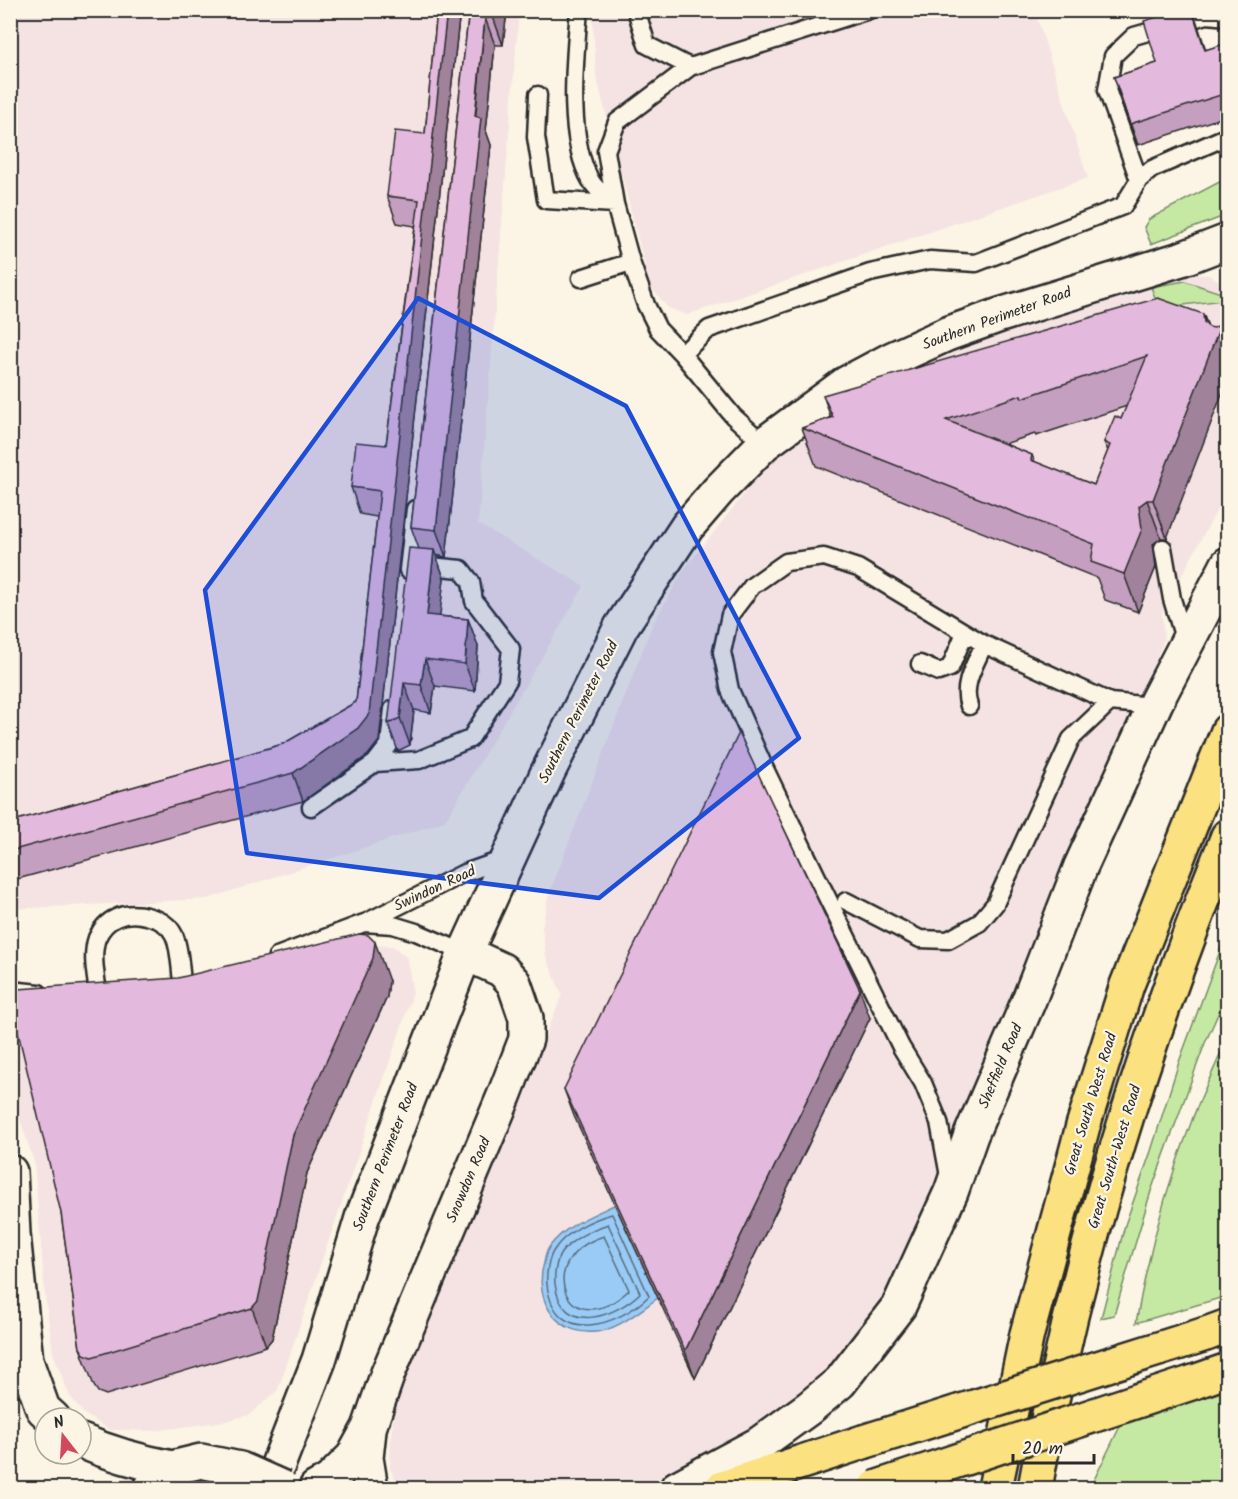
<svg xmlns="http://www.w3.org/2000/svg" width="1238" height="1499" font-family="Kalam,sans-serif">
  <rect width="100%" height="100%" fill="#fcf5e5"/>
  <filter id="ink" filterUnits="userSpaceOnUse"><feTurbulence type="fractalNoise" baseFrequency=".0167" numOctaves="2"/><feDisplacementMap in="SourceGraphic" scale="12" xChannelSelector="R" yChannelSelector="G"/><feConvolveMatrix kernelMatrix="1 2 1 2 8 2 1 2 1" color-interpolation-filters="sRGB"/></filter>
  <g filter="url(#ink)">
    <path fill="#f5e3e3" d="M11,11H519L478,524L584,586L445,821L207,899L11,909Z
      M592,11H1046L1036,14L1088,178L687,315L668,308L650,286L596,75Z
      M1179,274L1209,275L1227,286V491L1162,613L1164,640L924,1214L886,1295L847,1354L791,1406L724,1448L660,1478L630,1488H400L390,1469L391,1435L397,1393L562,995L546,957L542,927L548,897L652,626L683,571L762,471L804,433L869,387L946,350Z
      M368,945L393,946L407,958L413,993L278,1390L249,1415L226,1421L154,1431L110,1430L84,1414L69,1395L53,1353L45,1296L34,1162L11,1092L10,1020L188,1008Z"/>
    <path fill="#c5e9a3" stroke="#788a67" stroke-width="1.5" d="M1227,178V215L1151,244L1144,227L1149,219Z
      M1185,281L1221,293L1224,300L1159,308L1151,287Z
      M1227,932V994L1205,1043L1151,1191L1114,1315L1101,1318L1125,1225L1151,1151L1179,1062Z
      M1227,1038V1296L1136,1323C1148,1255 1166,1187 1191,1123C1201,1094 1216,1067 1227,1038Z
      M1227,1379V1488H1090L1125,1416Z"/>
    <path fill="#99cbf6" stroke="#6d8ba5" stroke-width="1.5" d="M616,1204L658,1298C641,1310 622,1326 602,1331C560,1340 532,1302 544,1263C545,1257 547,1250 550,1246C565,1225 593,1215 616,1204Z"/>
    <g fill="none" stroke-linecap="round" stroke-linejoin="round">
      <path stroke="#576b7c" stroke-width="1.5" d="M612,1214L649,1296C618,1326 555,1347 547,1285C546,1275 548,1259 554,1250C565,1232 593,1219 612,1214Z
        M608,1224L640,1293C614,1318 562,1336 555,1284C554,1275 556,1261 561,1253C572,1239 592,1229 608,1224Z
        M604,1236L629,1290C568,1347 530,1259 604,1236Z"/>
      <defs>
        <path id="lane" d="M579,10C575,59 566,138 591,181C596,190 607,197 615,204
          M636,10L647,45L690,67L869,10
          M690,67L617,122L606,151L615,204L631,262L646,305L658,329L682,354L733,416L764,444
          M538,95L536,137L546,200L615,204
          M1139,180L1107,90L1113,56L1134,36L1207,15L1228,17
          M581,278L631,262
          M682,354L709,329L870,273L930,260L976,263L1123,206L1139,180L1152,169L1228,136
          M1163,548L1172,599L1185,642
          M408,570L415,509
          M920,664L939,672L950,668L965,633
          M969,706C961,685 976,663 984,644
          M375,763L419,760L470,739L507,682L511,649L474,601L471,582L461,569L419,565
          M311,807L375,763L389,745L393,709
          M846,901L920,939L948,940L979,923L995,904L1071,739L1110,702
          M365,923L462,874L507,858
          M277,956L364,923L393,925L416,932L465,953
          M10,990L39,993
          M98,993C96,976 91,955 97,938C101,929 106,922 116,918C133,910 165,916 174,935C180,948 180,967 182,981
          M949,1176L939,1122L923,1083L901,1047L819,881L764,767L730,690L722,652L730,615L752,586L786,562L824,557L858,568L984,644L1110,702L1142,705L1156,702
          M10,1391L25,1363"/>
        <path id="secondary" d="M10,1172L13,1234L26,1361L43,1409L53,1418
          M369,1430L366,1458L371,1488
          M81,1441C111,1454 140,1462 172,1468
          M151,1488L172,1468L201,1461L240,1469
          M269,1488L319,1360L362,1218L465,953L548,772L621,627L687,527L718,491L764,444L847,383L892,359L947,334L1000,315L1181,259L1228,241
          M316,1488L330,1480L353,1457L369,1428L388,1373L504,1096L526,1039V1018L514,983L502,970L465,953
          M677,1488L759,1444L809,1408L840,1382L899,1306L951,1192L971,1135L1029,1000L1081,866L1156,702L1228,564"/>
        <path id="highway" d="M1206,1334L1228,1326
          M1194,1382L1228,1370
          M722,1488L863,1442
          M995,1488L1027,1334L1083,1126L1127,985L1228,731
          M1035,1488C1074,1264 1143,1046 1228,836"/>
      </defs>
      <use href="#lane" stroke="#2b2b2b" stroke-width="21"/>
      <use href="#secondary" stroke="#2b2b2b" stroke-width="38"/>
      <use href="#highway" stroke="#2b2b2b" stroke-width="38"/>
      <use href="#lane" stroke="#fcf5e5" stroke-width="16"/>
      <use href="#secondary" stroke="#fcf5e5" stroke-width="33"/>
      <use href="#highway" stroke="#fbe180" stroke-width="33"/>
      <defs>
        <path id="secondary-bridge" d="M240,1469L283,1488"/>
        <path id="highway-bridge" d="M863,1442L1206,1334
          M875,1488L1194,1382"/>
      </defs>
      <use href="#secondary-bridge" stroke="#2b2b2b" stroke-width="38" stroke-linecap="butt"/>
      <use href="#highway-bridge" stroke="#2b2b2b" stroke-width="38" stroke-linecap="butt"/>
      <use href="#secondary-bridge" stroke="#fcf5e5" stroke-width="33"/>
      <use href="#highway-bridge" stroke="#fbe180" stroke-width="33"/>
    </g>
    <path fill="#c49fbf" stroke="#2b2b2b" stroke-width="1.5" fill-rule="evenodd" d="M437,10H460L379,741L368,755L303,801L10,881V822L283,744L356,702L377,517L360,514L351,487L386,445L415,226L397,223L387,196L425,134Z
      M469,10H507L503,45H495L486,131L491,145L446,557L436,555L444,578L439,616L468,619L478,646L475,691L435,686L431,713L414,710L410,745L398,751L388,724L419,549L411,527Z
      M1193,10L1206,50L1227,43V116L1138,145L1114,77L1157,63Z
      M1203,314L1208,326L1167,538H1161L1153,544L1156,567L1138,612L1105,600L1097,578L816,466L802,428L831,418L823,395ZM1127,406L1121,419L1104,442L1108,451L1094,485L1035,462L1032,455L1004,444L1035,434L1036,436Z
      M389,981L387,997L307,1173L272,1339L266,1346L106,1395L98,1392L94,1386L80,1348L61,1213Z
      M870,1018L695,1378L574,1116L564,1089Z"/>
    <path fill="#a0829b" stroke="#2b2b2b" stroke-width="1.5" d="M447,10H460L379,741L368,755L303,801L293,773L358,728Z
      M494,10H507L503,45L493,17Z
      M485,18L495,45L486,131L491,145L446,557L436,530Z
      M1203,314L1214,343L1221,324L1227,343V381L1167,538L1153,500L1204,323Z
      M1147,500L1161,538L1153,544L1156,567L1138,612L1124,574L1139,506Z
      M434,550L444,578L437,642L427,615Z
      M468,619L478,646L475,691L465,664Z
      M425,659L435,686L431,713L421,685Z
      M404,683L414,710L410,745L400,718Z
      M375,942L389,981L387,997L307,1173L272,1339L266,1346L252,1308L293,1135Z
      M860,990L870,1018L695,1378L685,1351Z"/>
    <path fill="#e4b9de" stroke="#2b2b2b" stroke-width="1.5" fill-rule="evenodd" d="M437,10H447L369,714L358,728L293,773L10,851V822L283,744L356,702L380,491L351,487L356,442L386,445L419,200L387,196L395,131L425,134Z
      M469,10H494L493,17L485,18L475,116L481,118L436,530L411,527Z
      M1180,10H1192L1205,50L1227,43V93L1130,124L1114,77L1157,63L1144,21Z
      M1158,298L1203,314L1204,323L1209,327L1214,328L1221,324L1153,500H1147L1139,506L1142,529L1124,574L1091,562L1094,544L802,428L833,417L823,395ZM1147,356L1121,419L1115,416L1104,442L1110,445L1094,485L1031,460L1032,455L946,420L1021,395L1022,398Z
      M409,548L434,550L427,615L468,619L465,664L425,659L421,685L404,683L400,718L388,724Z
      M739,733L860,990L685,1351L564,1089Z
      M359,934L368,935L375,942L373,958L293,1135L258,1301L252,1308L92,1357L84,1354L80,1348L61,1213L13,1011L11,998L18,989L178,978Z"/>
  </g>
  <path fill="#1d4ed8" fill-opacity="0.2" stroke="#1d4ed8" stroke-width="4.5" stroke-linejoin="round" d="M418,298L626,406L799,738L599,898L247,853L205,590Z"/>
  <g text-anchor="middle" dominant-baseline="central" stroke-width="4.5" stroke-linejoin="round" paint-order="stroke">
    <g font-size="15" fill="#2b2b2b" stroke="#fcf5e5">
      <text transform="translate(997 319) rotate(-20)">Southern Perimeter Road</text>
      <text transform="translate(579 712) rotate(-63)">Southern Perimeter Road</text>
      <text transform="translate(435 889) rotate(-25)">Swindon Road</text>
      <text transform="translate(1001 1066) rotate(-67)">Sheffield Road</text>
      <text transform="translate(1091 1104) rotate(-73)">Great South West Road</text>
      <text transform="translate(386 1157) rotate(-69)">Southern Perimeter Road</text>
      <text transform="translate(1115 1157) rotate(-73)">Great South-West Road</text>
      <text transform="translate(469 1180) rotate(-67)">Snowdon Road</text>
    </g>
  </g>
  <rect width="1238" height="1499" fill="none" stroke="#fcf5e5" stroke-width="36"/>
  <rect x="18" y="18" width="1202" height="1463" fill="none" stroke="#2b2b2b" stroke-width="2" filter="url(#ink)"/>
  <g transform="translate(63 1436) rotate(343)"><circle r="28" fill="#fcf5e5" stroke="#a8a49b" stroke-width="1.5"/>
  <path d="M0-4.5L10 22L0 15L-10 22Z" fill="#d1495b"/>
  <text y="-9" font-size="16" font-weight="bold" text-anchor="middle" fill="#2b2b2b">N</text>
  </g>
  <path d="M1013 1454v9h81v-9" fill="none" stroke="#2b2b2b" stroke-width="3"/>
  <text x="1022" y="1454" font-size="18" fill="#2b2b2b" stroke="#fcf5e5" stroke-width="4.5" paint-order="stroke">20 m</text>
</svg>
